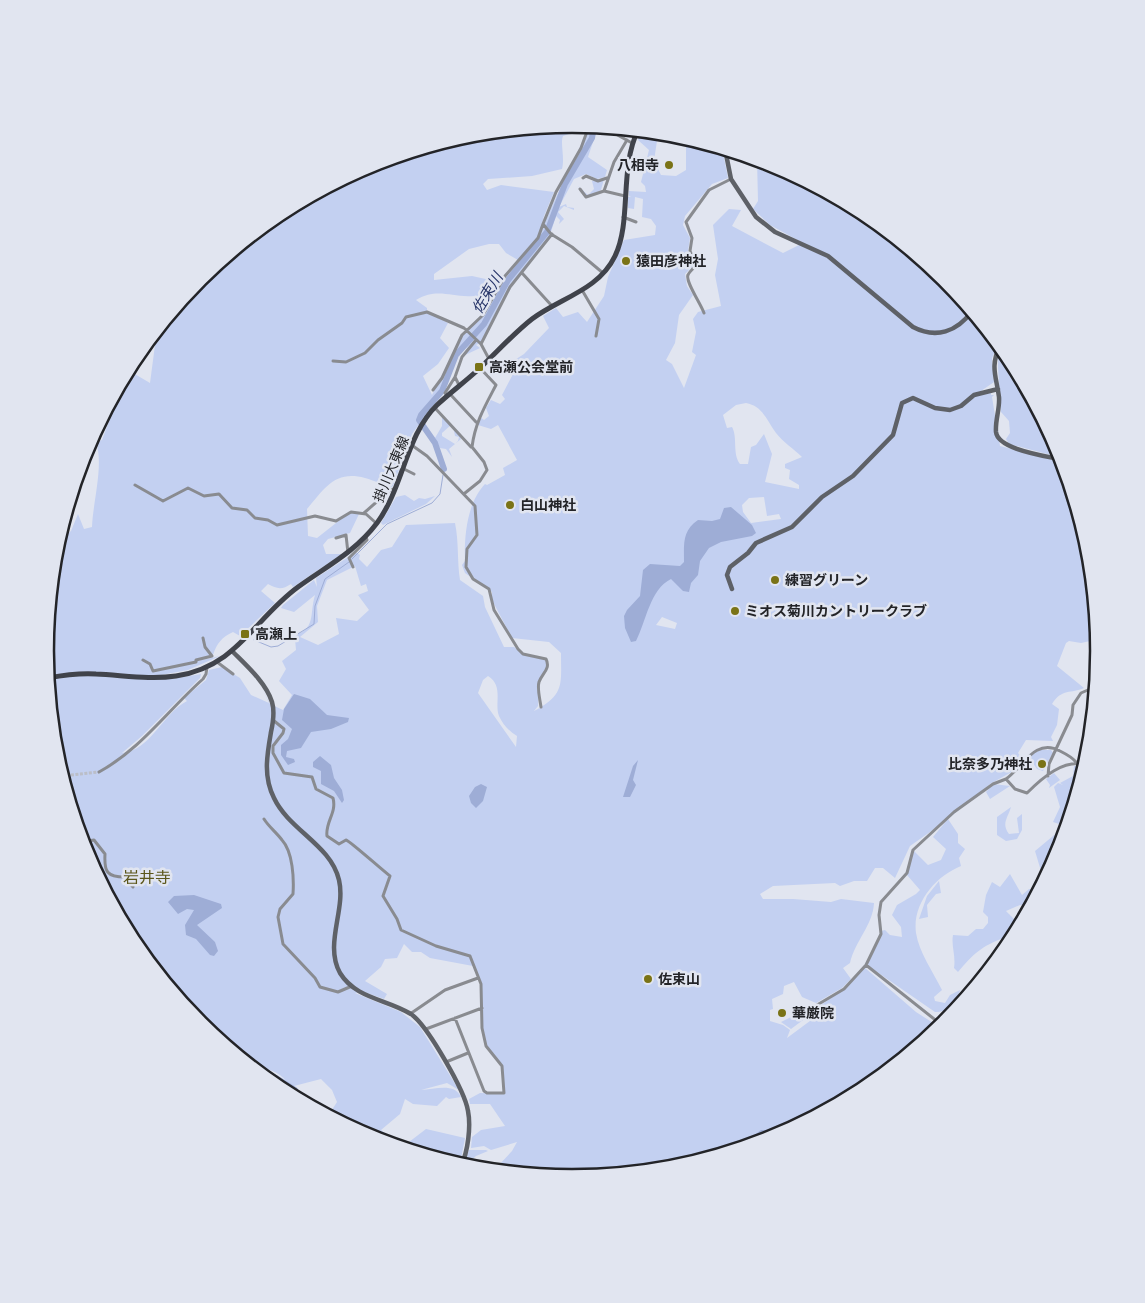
<svg xmlns="http://www.w3.org/2000/svg" width="1145" height="1303" font-family="'Public Sans','Noto Sans JP',sans-serif">
  <rect width="100%" height="100%" fill="#e1e5f0"/>
  <path fill="#c3d0f1" fill-rule="evenodd" d="M569,124L568,127L575,130V132L563,136C560,143 565,158 562,169L532,176L488,179L483,184L487,190L501,185L554,192L544,216L539,236C554,198 574,163 589,126L598,127L588,157L607,170L605,177L597,179L586,174L574,179L559,207L566,204L567,207L574,208V210L564,206L558,212L564,219L559,224L560,220L556,216L550,235L509,287L480,343L476,345L480,348L463,356L470,342L462,347L455,357L440,396L412,434L393,486L389,489C381,483 375,481 365,478C335,470 325,488 307,509L308,536L317,538L350,512L359,514L350,533L328,539L323,545L326,554H342L293,587L291,584C282,590 277,589 268,584L261,591L275,603L240,636L233,632C222,637 217,643 213,655L197,661L220,656L188,670L161,675L172,679L201,674L200,678L142,736L122,753C151,750 162,714 187,701L184,698L206,680L209,670L222,667L240,678L251,695L269,703L263,690L270,704L283,710L292,695L279,681L286,669L282,661L296,650L295,639L291,636C317,630 309,615 315,595L294,612L281,608L283,605L314,580L317,587L316,578L356,552L360,555L359,559L367,567L381,550L392,547L406,525L455,523C459,542 457,561 460,580L483,596L485,607L504,647H514L523,654L546,659L547,668L539,682L538,706L534,711C565,695 561,684 561,653L549,642L512,638L492,600V592L465,573L462,565L465,561C464,536 467,503 485,484L487,485L505,475L503,468L517,460L498,425L491,429L478,425L480,417L484,420L489,416L486,408L491,400L500,404L505,399L502,395L512,376L510,363L524,354L549,328L543,316L556,308L563,317L578,312L587,322L604,296L608,277L624,240L655,235L656,226L651,219L642,217L643,199L635,197L634,209L628,208V197H631L629,196V191L646,192L645,186L641,182L649,150L638,140L640,132L652,137L657,132L667,135L670,140L668,142L657,141L653,167L658,169L661,175L676,176L686,170V137L722,148L728,178L712,184L685,216L683,225L690,238L688,251L694,265L685,274L687,286L693,295L679,315L675,343L666,360L672,364L684,388L696,355L692,352L696,332L693,319L698,312L721,306L715,275L718,259L713,225L729,209L741,210L732,226L783,253L803,243L770,225L753,209L758,201L757,159L775,164L866,213L946,279L999,343L992,358L994,382L981,391H991V395H994L992,397L1000,446L1064,462L1090,549L1099,639L1081,643L1069,641L1066,643L1057,666L1084,688C1071,694 1062,688 1052,704L1059,709L1057,725L1051,737L1053,741L1026,740L1018,753L1022,758L1017,769L990,784L948,819L958,834V843L965,849L959,858L961,866C936,876 912,903 916,933C919,952 933,972 942,990L934,997L935,1001L945,1003L950,995L960,990C957,1002 947,1013 935,1012L867,965L881,931L885,930L890,935L902,937L901,927L892,915L897,905L916,894L920,890L907,875L914,851L928,865L941,860L946,849L933,837L947,820L910,846L895,878L883,868H875L867,881H854L840,886L835,883L773,886L760,894L763,899H793L831,902L841,899L874,903C873,925 855,941 850,963L843,968L851,979L842,988L816,1003L802,997L794,982L784,986L783,994L772,999L773,1009L770,1010V1021L783,1025L790,1030L787,1038L814,1018L821,1005L844,989L864,967L916,1012L941,1028L865,1090L774,1139L675,1169L572,1179L485,1170L498,1165L501,1168L499,1165L512,1151L517,1142L491,1150L484,1146L471,1148L472,1137L481,1130L505,1126L490,1104H470L469,1099L480,1093L503,1094L502,1066L487,1047L483,1028L481,983L473,966L430,958L421,952H412L404,944L397,958L385,959L381,967L365,981L387,994L384,999L364,992L355,993L401,1012L420,1027L459,1090L447,1083L421,1090C434,1090 454,1082 461,1097L449,1099L446,1097L437,1106L413,1104L405,1099L400,1114L381,1130L392,1140L409,1142L426,1129L465,1138L461,1159L458,1165H455L458,1158L455,1164L370,1139L328,1116L337,1102L332,1090L321,1079L290,1087C282,1072 269,1067 252,1068L199,1024L134,944L85,853L55,754L45,651L55,548L60,533L65,536L71,531L78,514L84,529L92,527C93,501 104,465 96,442L102,440L111,416L99,424L128,370L150,383L157,330L200,278L280,213L371,164L470,134ZM489,244H499L506,253L518,260L498,289L488,308L462,335L432,395L423,376L438,364L449,348L440,338L448,323L427,312V308L416,300C438,287 451,298 474,296L481,303L490,300L499,282L472,276L434,280V274L469,249ZM746,403C763,406 767,421 776,433C783,442 794,449 802,457L785,464V468L790,470L789,479L799,485V489L765,482L772,454L764,434L756,445L751,447L748,464H740C732,453 738,438 732,427L727,428L723,415L736,405ZM764,497L767,516L779,514L781,519L751,523L743,512L742,505L749,498ZM355,566L361,586L366,584L368,591L358,595L369,610L357,621L336,618L339,634L318,645L300,637L318,622L317,606L327,580ZM662,617L677,623L675,629L656,625ZM488,676C504,686 494,703 499,716C503,725 509,731 517,736L516,747L478,693L483,680Z
    M604,179L601,190L587,197L578,186L588,195L594,189L592,181Z
    M1003,349L1011,359L1062,458L1009,444L1006,439L1010,433L1009,421L1001,412L998,368V359Z
    M442,415L451,425L442,433V436L455,444L458,441L459,437L455,436L454,431L458,432L461,439L449,449L452,457L446,449L440,448L435,438L442,426Z
    M405,495L414,501L419,498L425,499L435,496L426,504L383,525L381,523L396,497Z
    M1040,750H1051L1053,753L1043,771L1037,769L1028,756Z
    M1074,766L1086,767L1068,827L1053,822L1060,807L1054,787L1058,783L1063,785L1060,783L1073,776Z
    M1054,773L1060,780L1049,788L1050,785L1046,779Z
    M993,784L1010,786L990,799L986,792Z
    M1011,807C1008,818 1001,823 1009,834L1019,833L1017,818L1022,814V830L1017,839L1006,841L997,835V817Z
    M1065,826L1068,828L1060,854L1043,885L1040,882L1041,871L1035,851Z
    M1010,874L1022,895L1029,889L1036,890L1042,886L1031,907L1020,905L1006,911L1021,926L1011,944L1004,938C983,945 972,955 958,972L954,968C956,956 951,946 953,935L968,936L976,929H983L988,923V917L983,912L986,895L992,882L1000,887Z
    M939,881L941,893L936,894L927,905L928,917L919,919L927,896Z
    M799,1013L803,1020L791,1029L781,1022Z
    M469,1150H486L488,1151L476,1156L463,1167Z"/>
  <path fill="#9eadd6" d="M731,507L752,525L756,533L752,536L721,542L709,548L700,561L698,575L691,583L689,592L683,591L671,579C650,589 646,622 636,641L631,642L625,628L624,616L627,610L640,596L643,570L650,564L680,566L684,562C684,544 682,531 698,520L712,521L720,519L724,508Z
    M294,694L310,699L327,715L349,718L348,722L331,729L311,732L301,748L287,751L286,757L294,759L295,762L288,765L281,755V745L288,739L292,729L282,720L284,709Z
    M320,756L331,765L334,778L342,790L344,800L342,803L334,791L321,784V771L313,767V762Z
    M638,760L633,780L636,785L630,797H623L633,766Z
    M481,784L487,787L483,801L476,808L471,803L469,796L475,787Z
    M194,895L221,904L222,908L197,925L215,942L218,951L214,956L210,955L196,939L186,935L185,925L194,910L187,909L178,914L168,902L174,896Z
    M761,1130H771L776,1138L744,1148L742,1145Z"/>
  <g fill="none" stroke-linecap="round" stroke-linejoin="round">
    <path stroke="#9eadd6" stroke-width="1" d="M352,559L387,524L432,503L440,494L443,475
      M254,640L271,647L278,646L314,624L315,606L325,579L349,562"/>
    <path stroke="#9eadd6" stroke-width="6" d="M444,469L435,443L419,420L421,415L442,391L456,355L484,324L508,280L547,232L565,184L592,138L594,126
      M253,1068L274,1077
      M276,1078L295,1090L296,1099"/>
    <path stroke="#bbbec8" stroke-width="3" stroke-dasharray="3 1.5" stroke-linecap="butt" d="M62,776L99,772"/>
    <path stroke="#898b90" stroke-width="3" d="M589,126L581,148L556,192L543,224L551,234L572,247L603,273
      M603,127L632,143
      M583,178L586,176L598,181L607,178
      M580,189L586,197L604,191
      M625,196L604,191L614,162L627,140
      M623,217L636,222
      M522,273L552,306
      M582,290L599,319L596,336
      M704,313C701,304 685,281 688,275C689,272 694,268 696,265L690,251L692,238L686,222L709,190L731,179
      M481,344L510,287L552,234
      M333,361L346,362L365,353L378,340L402,323L406,317L427,312L464,328L481,344L489,359
      M459,385L455,377L462,357L476,340
      M433,390L442,378L462,335L483,315L505,276L538,238L543,224
      M450,394L476,422
      M447,396L445,393L455,377
      M435,408L471,447
      M413,446L427,456L475,506L477,535L467,549L466,567L473,579L489,589L494,610L518,649L523,654L546,659C551,669 542,673 539,682C537,689 540,699 541,707
      M404,469L414,474
      M135,485L163,501L188,488L204,496L219,494L232,508L247,510L255,518L268,520L277,525L315,516L336,521L351,512L366,514L376,523
      M465,493L480,481L487,470L484,462L472,447C475,423 485,406 496,385L480,368
      M364,513L389,491L396,488
      M336,538L346,535L348,553
      M353,567L349,558L367,540L366,537
      M143,660L150,664L153,671L196,662V660L212,656L205,647L203,638
      M217,662L233,674
      M273,720L284,729L283,733L273,746V753L284,773L312,777L316,789L333,798C337,813 325,822 327,836L339,844L346,840C350,841 382,870 390,876L383,896L397,919L401,930L436,946L470,956L481,984L482,1028L486,1046L502,1066L504,1093H487L484,1091L455,1018
      M99,772C141,749 168,710 203,679L206,674L207,667
      M1048,776L1049,764L1072,715L1073,705L1081,693L1097,686
      M1006,779C1022,768 1035,737 1060,751C1066,754 1072,757 1076,762
      M264,819C269,827 276,832 282,840C293,852 294,879 293,894L280,909L278,917L283,944L315,978L320,987L338,992L352,986
      M83,845L88,841L94,840L105,854C104,872 107,877 125,877L133,887
      M866,965L943,1026
      M817,1005L844,989L866,965L881,934L879,915L881,902L907,873L913,850L954,812L993,784L1006,779L1015,789L1027,793C1042,778 1064,758 1087,765
      M410,1014L445,990L478,978
      M426,1029L482,1008
      M446,1062L468,1053"/>
    <path stroke="#5e6167" stroke-width="4.5" d="M725,149L731,179L756,217L775,232L828,256L913,327C936,339 957,332 972,311
      M1000,345C990,367 996,375 999,397C1000,409 995,420 996,432C998,450 1047,456 1063,460
      M732,589L727,575L730,567L748,553L756,543L792,527L822,497L853,476L893,435L902,403L913,398L935,408L950,410L961,406L974,395L998,389
      M233,652C247,666 266,683 272,702C275,712 273,723 271,732C267,755 263,776 274,798C289,830 331,845 339,880C346,910 324,944 340,973C356,999 387,999 411,1014C427,1025 465,1091 468,1111C471,1126 468,1152 461,1166"/>
    <path stroke="#40434b" stroke-width="5" d="M48,678C64,675 80,673 96,674C122,675 150,680 176,676C237,667 254,619 298,587C327,566 355,552 377,523C403,488 406,435 437,405C451,392 466,381 480,368C497,352 514,333 532,319C560,298 599,290 615,256C632,221 619,169 638,130"/>
  </g>
  <g fill="#7a7316" stroke="#e1e5f0" stroke-width="2">
    <circle cx="669" cy="165" r="5"/>
    <circle cx="626" cy="261" r="5"/>
    <rect x="474" y="362" width="10" height="10" rx="2.5"/>
    <circle cx="510" cy="505" r="5"/>
    <circle cx="775" cy="580" r="5"/>
    <circle cx="735" cy="611" r="5"/>
    <rect x="240" y="629" width="10" height="10" rx="2.5"/>
    <circle cx="1042" cy="764" r="5"/>
    <circle cx="648" cy="979" r="5"/>
    <circle cx="782" cy="1013" r="5"/>
  </g>
  <g text-anchor="middle" dominant-baseline="central" stroke-width="5" stroke-linejoin="round" paint-order="stroke">
    <g font-size="14" font-weight="bold" fill="#232428" stroke="#e1e5f0" text-anchor="start">
      <text x="659" y="165" text-anchor="end">八相寺</text>
      <text x="636" y="261">猿田彦神社</text>
      <text x="489" y="367">高瀬公会堂前</text>
      <text x="520" y="505">白山神社</text>
      <text x="785" y="580">練習グリーン</text>
      <text x="745" y="611">ミオス菊川カントリークラブ</text>
      <text x="255" y="634">高瀬上</text>
      <text x="1032" y="764" text-anchor="end">比奈多乃神社</text>
      <text x="658" y="979">佐束山</text>
      <text x="792" y="1013">華厳院</text>
    </g>
    <g font-size="14" fill="#232428" stroke="#e1e5f0">
      <text transform="translate(391 469) rotate(-67)">掛川大東線</text>
    </g>
    <g font-size="15" font-style="italic" fill="#263468" stroke="#e1e5f0">
      <text transform="translate(487 293) rotate(-59)">佐束川</text>
    </g>
    <g font-size="16" fill="#5c571b" stroke="#e1e5f0">
      <text x="147" y="877">岩井寺</text>
    </g>
  </g>
  <path d="M0 0H1145V1303H0ZM54 651a518 518 0 1 1 1036 0a518 518 0 1 1-1036 0Z" fill="#e1e5f0" fill-rule="evenodd"/>
  <path fill="none" stroke="#232428" stroke-width="2.5" d="M54 651a518 518 0 1 1 1036 0a518 518 0 1 1-1036 0Z"/>
</svg>
